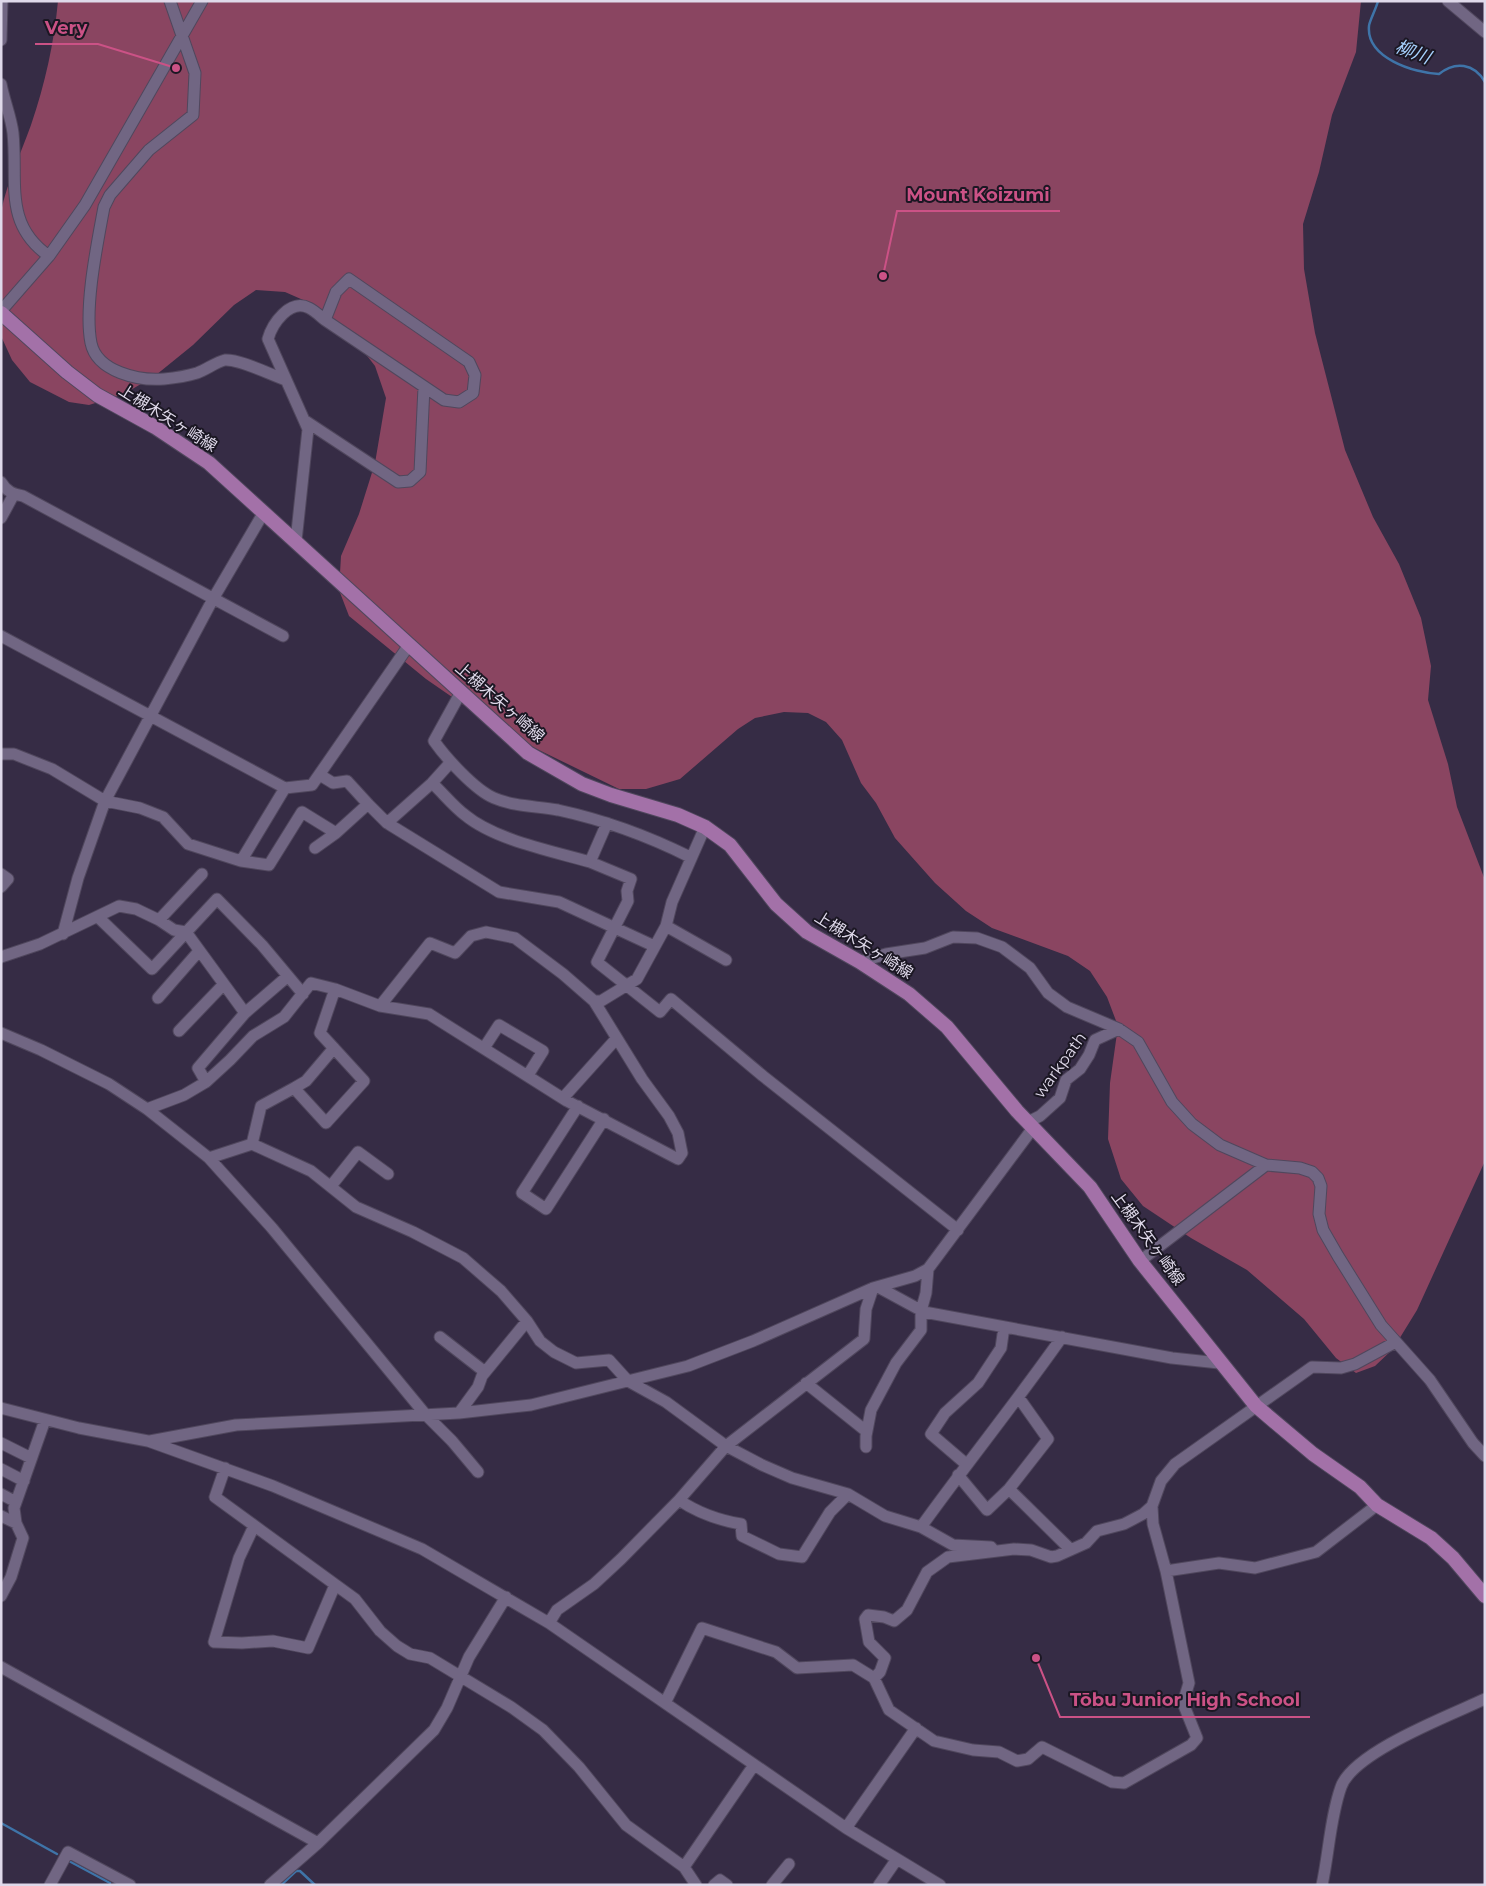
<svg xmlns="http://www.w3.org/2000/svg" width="1486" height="1886" font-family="Montserrat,'Noto Sans JP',sans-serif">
  <rect width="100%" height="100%" fill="#362c45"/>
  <path fill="#8a4561" d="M58,1H1361L1356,52L1332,115L1319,172L1303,224L1304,269L1315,333L1345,450L1373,517L1399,564L1421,618L1431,666L1428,700L1448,764L1457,807L1485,880V1161L1417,1310L1393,1349L1375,1366L1356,1373L1336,1358L1304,1319L1247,1270L1191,1238L1143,1206L1121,1179L1108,1139L1110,1083L1118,1026L1107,997L1090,971L1068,956L992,928L966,911L935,883L895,838L876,803L861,783L842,740L826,722L808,713L784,712L755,718L738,729L680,779L646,789H619L504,733L426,679L349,616L339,590L341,556L359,514L375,463L386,398L375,366L344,326L310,303L285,292L256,290L234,305L193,345L156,375L124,394L89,405L69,402L30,382L12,360L1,336V212C7,182 21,153 31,125C45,84 54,43 58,1Z"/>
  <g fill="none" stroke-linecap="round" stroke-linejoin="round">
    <path stroke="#3f74a8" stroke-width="2.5" d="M1378,1C1376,9 1369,22 1369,26C1366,58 1414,73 1439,74C1455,61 1474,63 1485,82
      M1,1823L57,1854
      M69,1861L110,1883
      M281,1885L296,1871H300L315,1885"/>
    <defs>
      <path id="minor" d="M170,1L195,73L193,115L149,150L110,195L104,207C97,245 84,307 91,343C97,372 139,381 164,379C174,378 187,376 197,373C206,370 216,362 225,360C240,359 271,375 286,380
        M1448,1L1485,32
        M1,40L2,1
        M1,84C4,100 11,117 13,133C18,182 3,224 49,256
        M1,311L49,256L85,205L202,1
        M304,420L398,482L410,481L420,472L424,387
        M1,482C7,492 13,494 23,496L283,636
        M1,518L14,494
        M296,541L308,429L268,339C272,324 290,298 309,308C315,311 320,316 325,320L444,400L459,402L473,393L475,375L469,362L349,279L336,292L325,320
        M1,636L285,788L312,785L409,645
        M461,692L434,741C446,758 475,790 494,798C515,807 537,806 558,810C604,820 648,836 690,857
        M1,754H14L52,769L105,801L140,808L163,817L188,844L241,861L285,788
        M450,763L432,783L387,823L499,892L559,902L654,946
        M320,775L333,783L347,781L368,804
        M432,783C443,793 453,806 465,815C495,840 552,851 590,862L607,823
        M315,848L336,833
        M241,861L269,865L302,812L336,833L368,804L387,823
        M590,862L631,879L627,891L628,901L597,962L660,1012L671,999L763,1076L958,1230
        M1,874L8,879L1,887
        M98,917L152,969L217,899L262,945L303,994
        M159,920L174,930L186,932L245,1013L288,976
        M666,926L726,960
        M63,934L78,878L105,801L213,599L264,512
        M1,957L40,944L119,906L136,909L159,920L202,874
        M860,962L886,954L925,948L953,937L977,938L1002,947L1030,968L1048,993L1067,1007L1119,1029L1138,1042L1172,1102L1192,1124L1220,1145L1266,1165L1300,1168L1312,1172L1318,1178L1321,1186L1319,1214L1323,1230L1338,1256L1381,1325L1430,1380L1473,1443L1485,1456
        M158,998L199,951
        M594,1001H601L637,979L666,926L672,902L705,827
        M179,1031L223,985
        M1,1033L41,1050L109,1084L147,1109L209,1158L272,1228L425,1414L452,1441L478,1472
        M484,1048L499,1025L543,1051L528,1075
        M206,1082L198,1068L245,1013
        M294,1088L306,1081L334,1048
        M563,1098L616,1039
        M578,1106L522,1193L546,1209L604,1119
        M147,1109L184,1095L206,1082L230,1060L253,1036L284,1017L311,983L335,989L380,1006L429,1014L567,1101L678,1159L682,1153L678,1133L669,1116L642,1079L594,1001L563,974L515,938L486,932L471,936L455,953L430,943L380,1006
        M1028,1122L1040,1116L1060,1098L1066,1080L1080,1069L1089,1055L1095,1040L1119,1029
        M252,1144L261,1106L294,1088L326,1123L364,1081L320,1033L335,989
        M209,1158L252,1144L311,1171L356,1207L413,1232L463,1258L501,1291L527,1321L540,1341L554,1352L576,1363L609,1360L628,1381L666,1402L726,1446L762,1465L792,1478L848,1494L885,1516L921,1527L953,1545L991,1547L994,1551
        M331,1186L358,1152L388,1174
        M1140,1261L1266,1165
        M878,1287L924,1312L1172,1358L1219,1363
        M440,1337L485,1372
        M806,1383L866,1431
        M1,1408L79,1428L148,1441L273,1486L422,1549L549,1623L846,1828L940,1885
        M459,1413L478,1387L482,1376L527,1321
        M150,1441L236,1425L459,1413L531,1405L688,1366L753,1341L873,1288L915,1276L928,1269L1033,1128
        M1,1443L31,1458
        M866,1447V1436L871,1410L896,1363L921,1330V1311L926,1293L928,1269
        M966,1464L931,1434L945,1413L978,1383L1001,1348L1004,1327
        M225,1468L215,1497L355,1599L380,1631L397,1646L410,1654L430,1658L511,1707L543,1730L579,1767L626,1825L684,1867L696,1885
        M1,1469L24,1481
        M958,1475L987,1510L1009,1489L1048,1439L1019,1398
        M1009,1489L1070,1549
        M1,1494L16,1502
        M679,1500C698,1513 718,1520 741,1524L742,1536L779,1554L802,1557L830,1512L848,1494
        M1,1516L16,1523
        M254,1526L239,1558L214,1642L242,1643L273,1641L308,1648L335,1585
        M921,1527C967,1463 1017,1401 1062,1337
        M1166,1571L1219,1563L1255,1568L1316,1552L1377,1505
        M1,1596L11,1577L23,1538L16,1523L14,1508L45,1420
        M549,1623L557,1610L594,1584L621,1559L679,1500L726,1446L864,1339L866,1309L873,1288
        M1,1667L318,1843
        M874,1678L880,1672L885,1658L869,1642L865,1619L868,1615L884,1617L894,1621L907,1610L927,1572L948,1557L1014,1549L1031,1550L1051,1557L1057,1556L1086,1543L1097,1531L1124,1524L1143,1514L1152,1506
        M665,1703L702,1628L776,1652L797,1668L853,1665L874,1678L889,1710L934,1741L973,1750L999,1752L1017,1761L1028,1759L1042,1747L1112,1782L1124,1783L1191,1745L1197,1738L1183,1703L1189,1683L1166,1571L1153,1524L1152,1506L1161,1481L1175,1464L1312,1367L1341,1368L1355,1364L1394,1343
        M846,1828L916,1728
        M684,1867L754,1765
        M50,1885L68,1852L130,1885
        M270,1885L318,1843L434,1730L447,1708L469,1657L506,1597
        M714,1885L720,1880L727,1885
        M772,1885L789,1864
        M879,1885L897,1859
        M1322,1885C1329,1853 1330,1818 1341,1787C1353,1752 1451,1715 1485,1699"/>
      <path id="major" d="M1,313L67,372L97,395L155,427L209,463L528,753L582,784L611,795L678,815L705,827L730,845L776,904L807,932L860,962L909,994L947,1027L1017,1111L1090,1187L1140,1261L1256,1406L1313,1454L1360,1487L1377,1505L1431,1538L1453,1558L1485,1596"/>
    </defs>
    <use href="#minor" stroke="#50475d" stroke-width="13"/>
    <use href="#major" stroke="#50475d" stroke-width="16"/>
    <use href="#minor" stroke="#716683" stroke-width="11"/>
    <use href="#major" stroke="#a371a8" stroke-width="14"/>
  </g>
  <g text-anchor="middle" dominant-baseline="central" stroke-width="4" stroke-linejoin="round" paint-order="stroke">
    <g font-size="16" fill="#dfd9ea" stroke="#1b1723">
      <text transform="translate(168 418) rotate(32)">上槻木矢ヶ崎線</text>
      <text transform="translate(500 702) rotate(41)">上槻木矢ヶ崎線</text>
      <text transform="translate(864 945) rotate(32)">上槻木矢ヶ崎線</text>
      <text transform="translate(1060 1065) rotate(-54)">warkpath</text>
      <text transform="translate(1148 1238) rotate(54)">上槻木矢ヶ崎線</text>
    </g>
    <g font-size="18" font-style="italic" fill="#a5d0fc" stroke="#1b1723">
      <text transform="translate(1413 52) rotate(21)">柳川</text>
    </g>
  </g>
  <path fill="none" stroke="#cb5286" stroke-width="2" d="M176 68L98 44H35M883 276L897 211H1060M1036 1658L1060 1717H1310"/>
  <g fill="#cb5286" stroke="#1b1723" stroke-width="2">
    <circle cx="176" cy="68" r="5"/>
    <circle cx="883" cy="276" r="5"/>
    <circle cx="1036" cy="1658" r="5"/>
  </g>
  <g font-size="18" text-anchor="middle" font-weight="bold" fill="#cb5286" stroke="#1b1723" stroke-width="4" stroke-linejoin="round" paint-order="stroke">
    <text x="66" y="34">Very</text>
    <text x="978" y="201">Mount Koizumi</text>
    <text x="1185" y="1706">Tōbu Junior High School</text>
  </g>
  <rect width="1486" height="1886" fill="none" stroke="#dfd9ea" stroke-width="5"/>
</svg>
